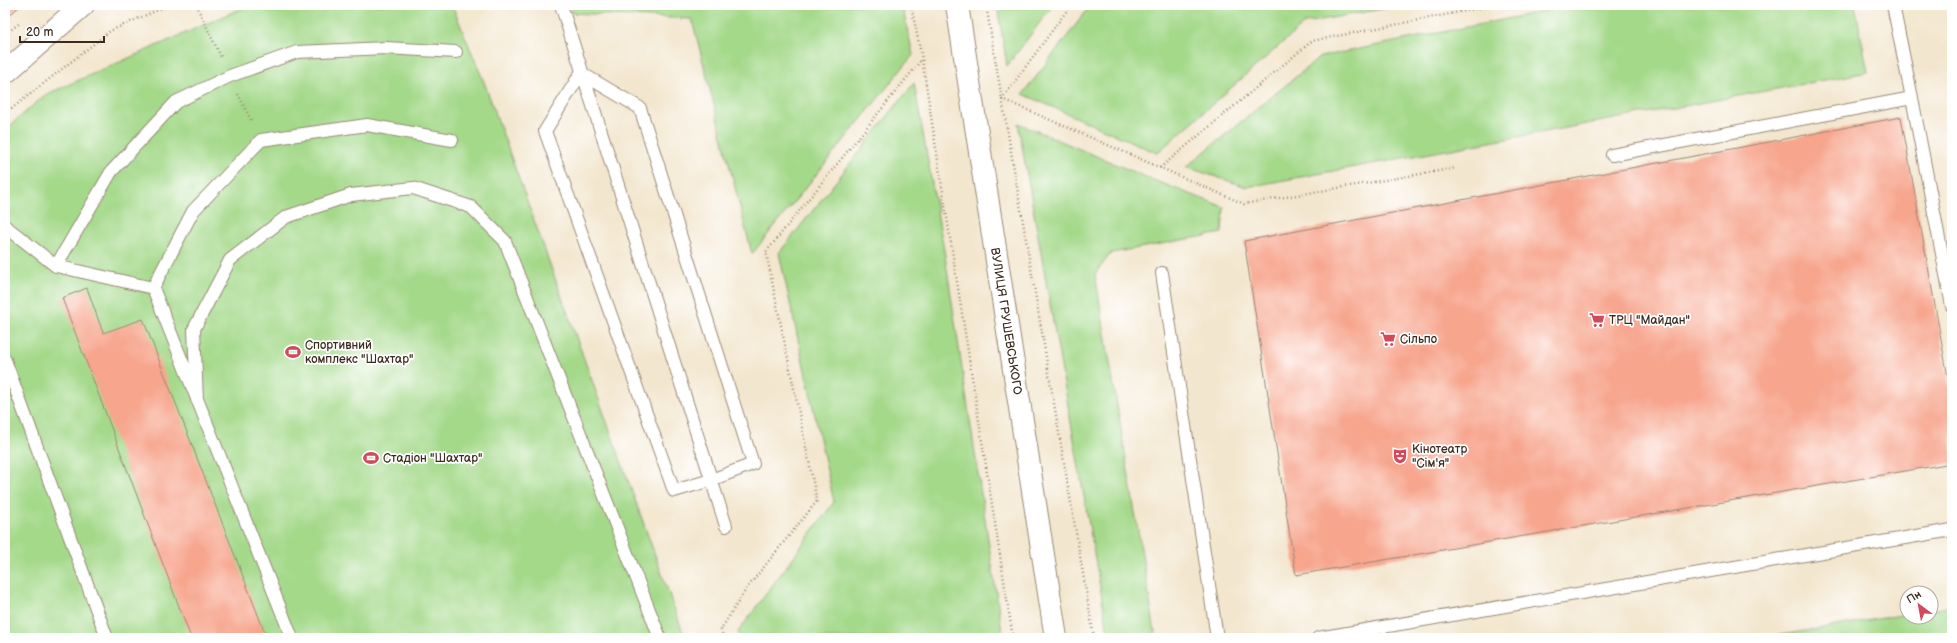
<svg xmlns="http://www.w3.org/2000/svg" width="1957" height="643" font-family="'Balsamiq Sans',sans-serif">
  <rect width="100%" height="100%" fill="#fff"/>
  <filter id="ink" filterUnits="userSpaceOnUse"><feTurbulence type="fractalNoise" baseFrequency=".025" numOctaves="2"/><feDisplacementMap in="SourceGraphic" scale="8" xChannelSelector="R" yChannelSelector="G"/><feConvolveMatrix kernelMatrix="1 2 1 2 8 2 1 2 1" color-interpolation-filters="sRGB"/></filter>
  <filter id="wash" filterUnits="userSpaceOnUse"><feTurbulence type="fractalNoise" baseFrequency=".012" numOctaves="4" result="noise"/><feDisplacementMap in="SourceGraphic" scale="16" xChannelSelector="R" yChannelSelector="G"/><feGaussianBlur stdDeviation="0.9" result="paint"/><feColorMatrix in="noise" values="0 0 0 0 0 0 0 0 0 0 0 0 0 0 0 0 0 1.4 0 .05"/><feComposite in="paint" operator="in"/></filter>
  <g filter="url(#wash)">
    <rect width="100%" height="100%" fill="#f3e6ce"/>
    <path fill="#a4d98a" stroke="#708254" d="M249,5H452L484,82L685,638H5V130L45,95Z
      M570,5H902L913,55L752,254L692,19L572,13Z
      M997,5H1053L1007,66Z
      M1091,5H1403L1305,23L1157,153L1023,94Z
      M1575,5H1855L1868,72L1247,187L1186,167L1320,57Z
      M914,83L945,256L1003,638H739L738,632L834,502L779,253Z
      M1018,123L1153,180L1224,207L1222,233L1111,253L1095,274L1156,638H1109Z
      M1952,606V638H1764L1907,614V617H1931V610Z"/>
    <g id="blocks">
      <path fill="#f7a58d" d="M5,5H21L5,19Z
        M1901,117L1952,400V463L1296,575L1244,241Z
        M87,288L103,333L143,319L267,638H191L62,298Z"/>
    </g>
  </g>
  <g filter="url(#ink)">
    <use href="#blocks" fill-opacity="0" stroke="#978876" stroke-width="1"/>
    <g fill="none" stroke-linecap="round" stroke-linejoin="round">
      <defs>
        <path id="lane" d="M561,5L726,526
          M581,73L640,108L753,464L711,480L674,491L545,131Z
          M1912,98L1952,306
          M1612,155L1912,98L1893,5
          M5,226L56,266L153,288L193,211L261,140L367,125L452,140
          M56,266L111,172L176,102L230,76L297,52L386,48L456,52
          M1162,273L1217,638
          M153,288L292,638
          M5,360L107,638
          M197,400L194,329L230,260L286,217L351,195L413,188L471,207L505,241L660,638
          M1318,638L1952,530"/>
        <g id="street">
          <path id="s1" d="M957,5L1056,638"/>
          <path d="M5,73L83,5"/>
        </g>
      </defs>
      <use href="#lane" stroke="#978876" stroke-width="14"/>
      <use href="#street" stroke="#978876" stroke-width="24"/>
      <path stroke="#978876" stroke-width="2.5" stroke-dasharray="1 3" stroke-linecap="butt" d="M196,5L222,59
        M911,5L922,59L1013,638
        M986,5L1094,638
        M1071,5L1002,99L1244,204L1456,168
        M5,34L20,23
        M238,94L252,122
        M5,114L110,31L169,5
        M1160,168L1312,41L1495,5
        M723,638L721,629L747,588L817,501L766,252L922,59"/>
      <use href="#lane" stroke="#fff" stroke-width="12"/>
      <use href="#street" stroke="#fff" stroke-width="22"/>
    </g>
  </g>
  <defs>
    <symbol id="supermarket-bare" viewBox="-9 -9 18 18"><path d="M-6-5.5h2.5l.6 2H6L4.5 2H-2.5L-4.4-4H-6ZM-1.5 3.2a1.3 1.3 0 1 0 .1 0ZM3 3.2a1.3 1.3 0 1 0 .1 0Z" fill="#d1495b" stroke="#fff" stroke-width="2.5" paint-order="stroke"/></symbol>
    <symbol id="stadium-bare" viewBox="-9 -9 18 18"><path d="M0-5a6.5 5 0 1 0 0 10a6.5 5 0 1 0 0-10ZM-3.5-1.8h7v3.6h-7Z" fill="#d1495b" stroke="#fff" stroke-width="2.5" paint-order="stroke"/></symbol>
    <symbol id="theatre-bare" viewBox="-9 -9 18 18"><path d="M-5-5.5Q0-4 5-5.5V0Q5 5 0 6Q-5 5-5 0ZM-3.3-2.5H-1v1.5H-3.3ZM1-2.5H3.3v1.5H1ZM-2.8 1Q0 5.5 2.8 1Z" fill="#d1495b" stroke="#fff" stroke-width="2.5" paint-order="stroke"/></symbol>
  </defs>
  <g fill-rule="evenodd">
    <use href="#supermarket-bare" x="1586" y="309" width="22" height="22"/>
    <use href="#supermarket-bare" x="1377" y="328" width="22" height="22"/>
    <use href="#stadium-bare" x="282" y="341" width="22" height="22"/>
    <use href="#theatre-bare" x="1389" y="445" width="22" height="22"/>
    <use href="#stadium-bare" x="360" y="447" width="22" height="22"/>
  </g>
  <g text-anchor="middle" dominant-baseline="central" stroke-width="3.5" stroke-linejoin="round" paint-order="stroke">
    <g font-size="12" fill="#3b2a1e" stroke="#fff" text-anchor="start">
      <text x="1609" y="320">ТРЦ "Майдан"</text>
      <text x="1400" y="339">Сільпо</text>
      <text x="305" y="345">Спортивний<tspan x="305" dy="14">комплекс "Шахтар"</tspan></text>
      <text x="1412" y="449">Кінотеатр<tspan x="1412" dy="14">"Сім'я"</tspan></text>
      <text x="383" y="458">Стадіон "Шахтар"</text>
    </g>
    <g font-size="12" fill="#3b2a1e" stroke="#fff">
      <text stroke="none"><textPath href="#s1" startOffset="320">ВУЛИЦЯ ГРУШЕВСЬКОГО</textPath></text>
    </g>
  </g>
  <rect width="1957" height="643" fill="none" stroke="#fff" stroke-width="20"/>
  <g transform="translate(1919 605) rotate(328)"><circle r="19" fill="#ffffff" stroke="#b1aaa5"/>
  <path d="M0-3L7 15L0 10L-7 15Z" fill="#d1495b"/>
  <text y="-6" font-size="11" font-weight="bold" text-anchor="middle" fill="#3b2a1e">Пн</text>
  </g>
  <path d="M20 36v6h84v-6" fill="none" stroke="#3b2a1e" stroke-width="2"/>
  <text x="26" y="36" font-size="12" fill="#3b2a1e" stroke="#ffffff" stroke-width="3" paint-order="stroke">20 m</text>
</svg>
